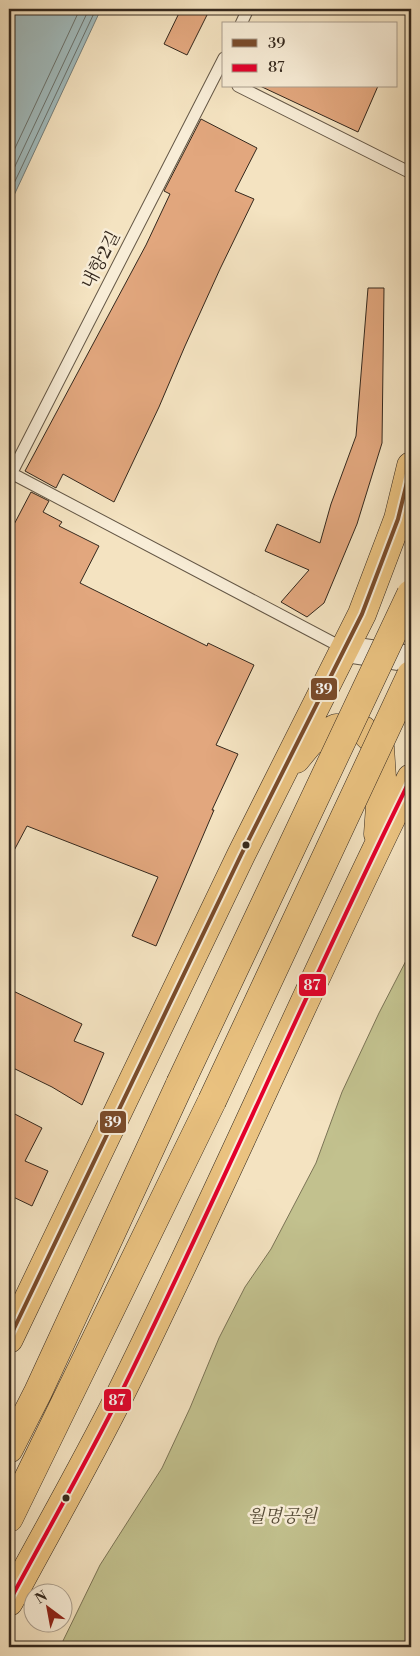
<svg xmlns="http://www.w3.org/2000/svg" width="420" height="1656" font-family="'Libre Bodoni','Noto Serif KR',serif">
  <rect width="100%" height="100%" fill="#f4e3c1"/>
  <filter id="stains"><feTurbulence type="fractalNoise" baseFrequency=".004" numOctaves="4"/><feColorMatrix values="0 0 0 0 .2 0 0 0 0 .09 0 0 0 0 .02 0 0 0 .5 -.17"/></filter>
  <radialGradient id="worn" r=".72"><stop offset=".6" stop-color="#630" stop-opacity="0"/><stop offset="1" stop-color="#630" stop-opacity=".3"/></radialGradient>
  <path fill="#c2c18e" stroke="#7b7456" d="M411,951V1647H60L100,1565L162,1468L190,1408L219,1338L245,1287L271,1249L316,1163L342,1092L379,1013Z"/>
  <path fill="#a1bbbd" stroke="#75807d" d="M9,9H101L9,206Z"/>
  <g fill="none" stroke-linecap="round" stroke-linejoin="round">
    <path stroke="#6a726d" stroke-width="1" d="M9,161L80,9
      M9,179L89,9
      M9,194L96,9"/>
  </g>
  <path fill="#e2a77e" stroke="#34281d" d="M181,9H210L187,55L164,44Z
    M260,86H378L358,132Z
    M201,119L257,148L235,191L254,199L220,269L185,346L159,407L114,502L63,474L56,488L25,471L146,245L170,194L164,191Z
    M368,288H384L382,443L357,524L324,603L307,617L281,602L309,570L265,551L277,524L320,543L331,504L356,436Z
    M31,492L49,501L43,512L62,522L59,526L99,546L80,583L207,646L208,643L254,665L216,745L238,754L212,810H214L156,946L132,936L158,877L27,826L9,860V534Z
    M9,989L82,1024L74,1041L104,1053L82,1105L52,1087L9,1066Z
    M9,1111L42,1128L25,1161L48,1171L32,1206L9,1195Z"/>
  <g fill="none" stroke-linecap="round" stroke-linejoin="round">
    <defs>
      <path id="service" d="M241,24L248,9
        M238,86L411,173
        M9,472L345,649
        M9,478L224,58"/>
      <path id="tertiary" d="M345,649L411,659"/>
      <path id="primary" d="M296,759L310,742L336,728L363,730L380,747L382,778L378,834
        M9,1339L241,855L362,614L398,519L411,466
        M9,1602C46,1533 85,1465 120,1395C221,1191 310,982 411,778"/>
      <path id="trunk" d="M9,1449L38,1392L180,1084
        M9,1518L212,1101"/>
    </defs>
    <use href="#service" stroke="#645746" stroke-width="13"/>
    <use href="#tertiary" stroke="#645746" stroke-width="28"/>
    <use href="#primary" stroke="#34281d" stroke-width="29"/>
    <use href="#trunk" stroke="#34281d" stroke-width="29"/>
    <use href="#service" stroke="#f8edd7" stroke-width="11"/>
    <use href="#tertiary" stroke="#f8edd7" stroke-width="26"/>
    <use href="#primary" stroke="#eac280" stroke-width="28"/>
    <use href="#trunk" stroke="#eac280" stroke-width="28"/>
    <defs>
      <path id="trunk-bridge" d="M180,1084L411,594
        M212,1101L411,675"/>
    </defs>
    <use href="#trunk-bridge" stroke="#34281d" stroke-width="29" stroke-linecap="butt"/>
    <use href="#trunk-bridge" stroke="#eac280" stroke-width="28"/>
    <defs>
      <path id="bus-1" d="M9,1339L241,855L362,614L398,519L411,466"/>
      <path id="bus-2" d="M9,1602C46,1533 85,1465 120,1395C221,1191 310,982 411,778"/>
    </defs>
    <use href="#bus-1" stroke="#f8edd7" stroke-width="8"/>
    <use href="#bus-2" stroke="#f8edd7" stroke-width="8"/>
    <use href="#bus-1" stroke="#7a4b2a" stroke-width="4"/>
    <use href="#bus-2" stroke="#e4002b" stroke-width="4"/>
  </g>
  <g fill="#34281d" stroke="#f8edd7" stroke-width="2">
    <circle cx="246" cy="845" r="4.5"/>
    <circle cx="66" cy="1498" r="4.5"/>
  </g>
  <g text-anchor="middle" dominant-baseline="central" stroke-width="5" stroke-linejoin="round" paint-order="stroke">
    <g font-size="18" fill="#34281d" stroke="#f8edd7">
      <text transform="translate(101 260) rotate(-63)">내항2길</text>
    </g>
    <g font-size="18" font-style="italic" fill="#584e39" stroke="#f8edd7">
      <text x="282" y="1516">월명공원</text>
    </g>
  </g>
  <g stroke="#f8edd7" stroke-width="2">
    <rect x="310" y="677" width="28" height="24" rx="5" fill="#7a4b2a"/>
    <rect x="298" y="973" width="29" height="24" rx="5" fill="#e4002b"/>
    <rect x="99" y="1110" width="28" height="24" rx="5" fill="#7a4b2a"/>
    <rect x="103" y="1388" width="29" height="24" rx="5" fill="#e4002b"/>
  </g>
  <g font-size="14" text-anchor="middle" font-weight="bold" fill="#fff">
    <text x="324" y="694">39</text>
    <text x="312" y="990">87</text>
    <text x="113" y="1127">39</text>
    <text x="117" y="1405">87</text>
  </g>
  <rect width="420" height="1656" fill="none" stroke="#f4e3c1" stroke-width="30"/>
  <rect x="10" y="10" width="400" height="1636" fill="none" stroke="#34281d" stroke-width="2.5"/>
  <rect x="15" y="15" width="390" height="1626" fill="none" stroke="#34281d"/>
  <rect x="222" y="22" width="175" height="65" fill="#f8edd7" stroke="#aa9e8d"/>
  <rect x="232" y="39" width="25" height="8" fill="#7a4b2a" stroke="#aa9e8d"/>
  <text x="268" y="48" font-size="15" fill="#34281d">39</text>
  <rect x="232" y="64" width="25" height="8" fill="#e4002b" stroke="#aa9e8d"/>
  <text x="268" y="72" font-size="15" fill="#34281d">87</text>
  <g transform="translate(48 1608) rotate(328)"><circle r="24" fill="#f8edd7" stroke="#aa9e8d"/>
  <path d="M0-4L9 19L0 12L-9 19Z" fill="#8f2418"/>
  <text y="-8" font-size="14" font-weight="bold" text-anchor="middle" fill="#34281d">N</text>
  </g>
  <rect width="100%" height="100%" filter="url(#stains)"/>
  <rect width="100%" height="100%" fill="url(#worn)"/>
</svg>
